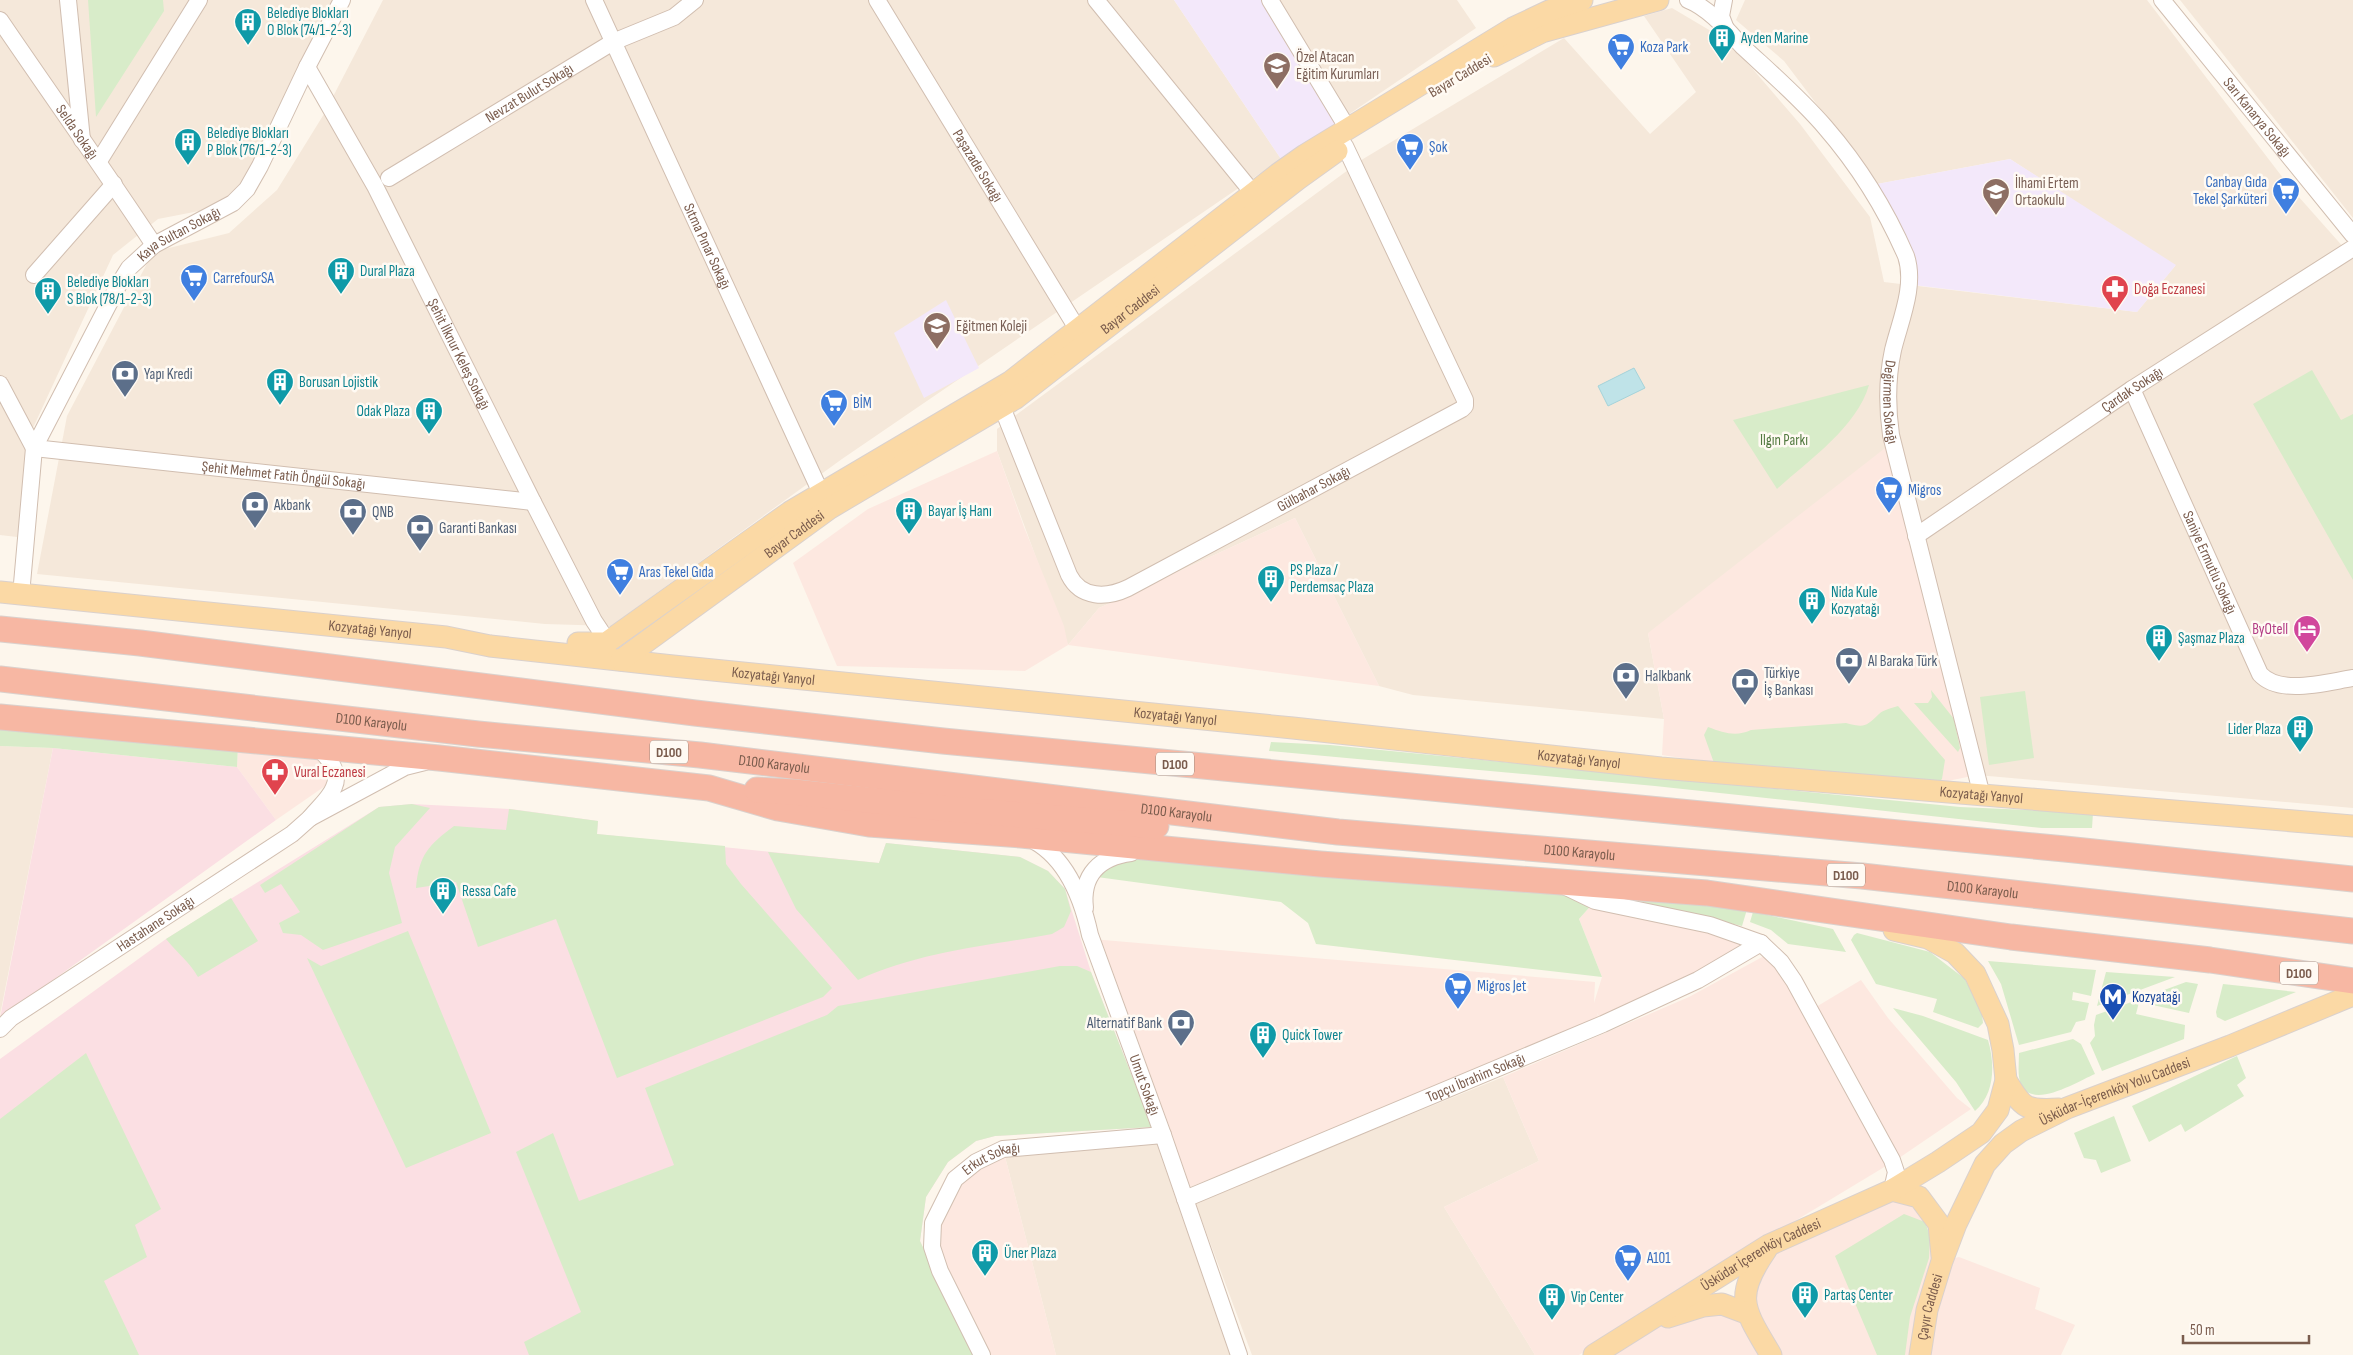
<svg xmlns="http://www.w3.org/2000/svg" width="2353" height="1355" font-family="'Sofia Sans Condensed',sans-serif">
  <rect width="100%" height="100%" fill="#fdf6ec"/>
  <path fill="#f5e8da" d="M0,0H340L230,205L158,219L113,255L32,430L17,537L0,535Z
    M383,0H1174L1281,159L842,459L611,626L545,624L37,574L67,416L153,252L229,233L277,190L324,114Z
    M1263,0H1457L1476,28L1339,121Z
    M1745,0H2147L2290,187L2353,258V808L1977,775L1648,633L1664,719L1413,695L1379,686L1295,518L1099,608L1068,645L997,451V429L1363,159L1564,38L1650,134L1696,92L1644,16L1672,8L1721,37L1745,60L1800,124L1870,217L1884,282L2137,312L2175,266L2010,159L1877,184L1784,61L1736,20Z
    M2180,0H2353V218Z
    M0,746L53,748L0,1015Z
    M1503,1077L1539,1161L1444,1207L1535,1355H1252L1195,1202Z
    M1163,1135L1239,1355H1056L1003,1149Z"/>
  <path fill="#fde8e0" d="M1889,445L1977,775L1938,783L1714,763L1662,755L1664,719L1648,633Z
    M997,451L1024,527L1064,626L1068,645L1099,608L1295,518L1379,686L1068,645L1025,671L837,666L793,563L868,509Z
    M238,746L315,753L328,784L276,820L237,767Z
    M1595,901L1761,943L1603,1024L1597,1013L1600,1023L1190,1187L1092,939L1595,982L1594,1003L1602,977L1579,919Z
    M1764,956L1780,973L1886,1166L1691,1284L1579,1355H1535L1444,1207L1539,1161L1503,1077L1689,997Z
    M1861,980L1888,1018L1957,1098L1971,1109L1899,1158L1816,1007Z
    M1003,1149L1056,1355H982L940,1271L933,1223L955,1179Z
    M1892,1190L1919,1197L1942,1261L1959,1257L2040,1288L2035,1309L2075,1325L2061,1355H1594L1703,1306L1746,1313L1769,1245Z"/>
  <path fill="#f3e8fa" d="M1174,0H1263L1339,121L1281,159Z
    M2010,159L2176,265L2137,312L1905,284L1908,248L1877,184Z
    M946,300L979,368L924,398L894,333Z"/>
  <path fill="#fbdfe3" d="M53,748L237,767L276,820L0,1018Z
    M412,804L511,809L598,821L597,834L879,863L886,843L1020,857L1048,871L1065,889L1091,972L1152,1127L995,1136L976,1141L948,1162L926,1197L920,1241L973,1355H0V1059L166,939L379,807Z"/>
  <path fill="#d8ecc9" d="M88,0H163L164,11L96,117Z
    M2312,370L2341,420L2353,414V580L2253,404Z
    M1869,385C1857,427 1809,460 1777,489L1733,420Z
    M1931,690L1954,719L1960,748L1958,752L1914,703H1928L1932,697Z
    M2025,691L2034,758L1989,765L1980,697Z
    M1898,706L1945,760L1942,779L1938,783L1714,763L1704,735L1708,727C1724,733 1736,737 1751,730L1846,723C1865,728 1865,727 1879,714C1883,710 1892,708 1898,706Z
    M0,726L238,746L237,767L53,748L0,746Z
    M1271,742L1330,745L1960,807L2093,813L2092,828H2042L1655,786L1269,751Z
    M412,804L430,808L395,847L389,873L402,923L323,950L301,935L283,933L279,923L300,912L281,884L265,893L260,885L379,807Z
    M509,809L598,821L597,834L725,846L726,864L741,884L832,988L823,997L617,1078L556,919L478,947L456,882L416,888C419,854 429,845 454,826L506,830Z
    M886,843L1020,857L1048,871L1065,889L1071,911L1064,927L1052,934C987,946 918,952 858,980L796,909L768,852L879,863Z
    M1114,855L1555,882L1595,901L1579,919L1602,977L1316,944L1308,923L1281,902L1097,877Z
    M1608,894L1748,906L1742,926Z
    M231,898L258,941L198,977C189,961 178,954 166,939Z
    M1753,912L1833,929L1846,952L1788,944L1771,930L1750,922Z
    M408,931L491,1133L406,1168L307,958L321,966Z
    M1857,933L1930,952L1965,979L1982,1014L1983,1023L1978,1028L1933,1012L1937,999L1876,984L1851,940L1854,935Z
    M1988,961L2096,970L2091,996L2073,992L2072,1000L2089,1003L2085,1020L2076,1022L2071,1032L2019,1045L2001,984Z
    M1060,966H1077L1091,972L1152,1127L995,1136L976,1141L948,1162L926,1197L920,1241L973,1355H529L524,1342L581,1312L516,1152L553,1133L579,1201L674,1165L645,1088L827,1015L838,1006Z
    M2106,972L2175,977L2097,1006Z
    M2186,982L2198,984L2189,1013L2139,1002L2136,1014L2185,1025L2184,1039L2102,1071L2090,1043L2095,1036L2094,1025L2096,1015Z
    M2223,984L2296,992L2225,1021L2217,1017L2216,1012Z
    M1893,1008L1923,1016L1988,1040C1995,1064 1995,1094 1975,1111L1956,1082Z
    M2073,1039L2081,1044L2095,1074C2076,1082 2025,1115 2019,1077C2018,1069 2019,1061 2019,1053Z
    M86,1053L161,1209L135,1225L147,1257L104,1281L139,1355H0V1119Z
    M2237,1056L2246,1078L2237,1085L2244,1096L2185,1132L2181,1124L2149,1142L2132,1106Z
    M2114,1116L2131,1161L2101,1173L2096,1160L2084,1158L2074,1133Z
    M1904,1214L1925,1222L1930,1236L1929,1258L1910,1317L1905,1355H1877L1835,1256Z"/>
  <path fill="#bfe3e8" stroke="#a5d3da" d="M1634,368L1645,388L1608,406L1598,386Z"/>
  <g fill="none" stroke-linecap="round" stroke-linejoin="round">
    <defs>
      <g id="minor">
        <path d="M68,0L82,140"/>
        <path id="s1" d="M594,0L821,493"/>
        <path id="s2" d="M877,0L1078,330"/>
        <path d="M1096,0L1253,193"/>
        <path d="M1270,0L1348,129"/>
        <path id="s3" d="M1688,0C1709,8 1728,31 1743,47C1771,73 1800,98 1825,127C1858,165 1886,210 1906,256C1916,286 1900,321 1893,350C1887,378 1887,407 1891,435L1982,796"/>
        <path d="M1724,0L1721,16L1726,29"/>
        <path id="s4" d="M2162,0L2353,235"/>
        <path id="s5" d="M0,20C51,95 104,169 154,245"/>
        <path id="s6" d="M307,67L375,186L533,502L594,621L608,642"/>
        <path d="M99,161L199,0"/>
        <path id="s7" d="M389,178L613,42L674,17L695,0"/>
        <path d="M34,275L114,184"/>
        <path d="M0,384L34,448"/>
        <path id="s8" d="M2132,389L2260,674C2280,696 2327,682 2353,678"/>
        <path id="s9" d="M1002,407L1069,575C1081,599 1107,598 1128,588L1462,409L1465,406V400L1345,146"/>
        <path id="s10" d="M34,448L533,502"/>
        <path id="s11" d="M1916,536L2132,389L2353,248"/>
        <path id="s12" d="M21,595L34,448L119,284L129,268L154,245L233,203L247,189L260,166L307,67L342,0"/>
        <path d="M317,747C327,756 341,772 334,787C330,798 317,809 310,818L405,767L425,762"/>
        <path id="s13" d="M1028,838C1066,855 1082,898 1090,935L1163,1135L1239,1355"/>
        <path d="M1564,886L1595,901L1710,925L1761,943L1781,962L1794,981L1892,1160L1896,1172L1892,1190"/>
        <path d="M1085,908C1081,874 1100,857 1131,853"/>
        <path id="s14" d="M0,1029L11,1018L292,834L310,818"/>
        <path id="s15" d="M1185,1199L1603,1024L1698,980L1761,943"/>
        <path id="s16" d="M982,1355L940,1271L932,1247L933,1223L955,1179L976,1162L1003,1149L1163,1135"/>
      </g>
      <g id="major">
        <path d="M1494,56L1542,32L1658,0"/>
        <path id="s17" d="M0,592L446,637L490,646L673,666L1293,728L1661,768L2353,826"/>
        <path d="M578,643H606L790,512L1010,382L1278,174L1305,155L1513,28L1549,11L1582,0"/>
        <path id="s18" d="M621,660L830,508L1016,398L1298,179L1337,151"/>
        <path d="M2006,1080C2023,1109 2026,1111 2059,1109"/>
        <path d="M1892,1190L1919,1197L1939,1224L1942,1256"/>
        <path d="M1766,1250C1733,1298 1744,1309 1771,1355"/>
        <path d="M1668,1317L1703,1306L1722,1304L1746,1313"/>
        <path id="s19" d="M1594,1355L1769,1245L1892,1190L1938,1162L1981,1133L1998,1110L2006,1080L2003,1050L1998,1024L1975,974L1955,953L1928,938L1894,930"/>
        <path id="s20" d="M1920,1355L1927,1310L1942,1261L1956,1224L1985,1164L2003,1144L2021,1131L2067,1108L2230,1046L2353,995"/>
      </g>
      <g id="highway">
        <path d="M0,629L140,643L695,713L943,741L2065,849L2353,879"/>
        <path id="s21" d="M0,679L478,734L700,755L1338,832L1862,876L2353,931"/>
        <path d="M0,717L439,758L709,788L778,808L869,824L1021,835L1320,864L1707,893L2011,937L2210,960L2353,981"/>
        <path d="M757,790L794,792L950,809L1156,826"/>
      </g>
    </defs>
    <use href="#minor" stroke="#d1beb0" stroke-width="18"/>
    <use href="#major" stroke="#dad1cd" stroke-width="23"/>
    <use href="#highway" stroke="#dad1cd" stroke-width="27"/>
    <use href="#minor" stroke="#fff" stroke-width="16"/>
    <use href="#major" stroke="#fbd9a5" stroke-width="21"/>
    <use href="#highway" stroke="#f7b7a3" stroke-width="25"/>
  </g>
  <defs>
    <symbol id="building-pin" viewBox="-11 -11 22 30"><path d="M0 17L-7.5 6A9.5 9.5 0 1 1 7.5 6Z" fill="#0f9aa8" stroke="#fffaf3"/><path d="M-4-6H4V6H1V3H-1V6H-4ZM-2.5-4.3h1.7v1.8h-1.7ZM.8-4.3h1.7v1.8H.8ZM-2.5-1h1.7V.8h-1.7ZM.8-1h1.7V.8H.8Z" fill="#fff"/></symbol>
    <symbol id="supermarket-pin" viewBox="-11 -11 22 30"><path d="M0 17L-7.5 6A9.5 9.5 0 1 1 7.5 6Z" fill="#3f7fe0" stroke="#fffaf3"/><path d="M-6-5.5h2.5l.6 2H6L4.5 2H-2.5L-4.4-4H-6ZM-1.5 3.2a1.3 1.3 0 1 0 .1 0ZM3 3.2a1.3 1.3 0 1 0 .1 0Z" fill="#fff"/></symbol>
    <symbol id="school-pin" viewBox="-11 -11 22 30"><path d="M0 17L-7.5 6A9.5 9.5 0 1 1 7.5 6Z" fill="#8d6e63" stroke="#fffaf3"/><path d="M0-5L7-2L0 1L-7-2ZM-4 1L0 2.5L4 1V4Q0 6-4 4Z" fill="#fff"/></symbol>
    <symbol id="pharmacy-pin" viewBox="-11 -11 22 30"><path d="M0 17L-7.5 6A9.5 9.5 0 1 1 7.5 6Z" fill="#e0444e" stroke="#fffaf3"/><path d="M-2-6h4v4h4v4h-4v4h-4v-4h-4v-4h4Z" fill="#fff"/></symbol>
    <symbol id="bank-pin" viewBox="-11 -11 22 30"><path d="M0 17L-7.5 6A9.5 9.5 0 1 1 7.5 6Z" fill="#5c6f8a" stroke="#fffaf3"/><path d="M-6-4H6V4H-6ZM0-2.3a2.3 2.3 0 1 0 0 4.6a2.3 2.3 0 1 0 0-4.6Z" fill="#fff"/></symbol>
    <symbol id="hotel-pin" viewBox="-11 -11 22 30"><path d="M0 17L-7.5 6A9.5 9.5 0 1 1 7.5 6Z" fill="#d1479c" stroke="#fffaf3"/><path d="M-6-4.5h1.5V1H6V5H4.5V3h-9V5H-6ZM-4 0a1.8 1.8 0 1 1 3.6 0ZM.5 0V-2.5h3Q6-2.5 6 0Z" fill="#fff"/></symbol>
    <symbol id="metro-pin" viewBox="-11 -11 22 30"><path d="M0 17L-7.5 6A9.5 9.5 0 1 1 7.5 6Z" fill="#1a4fb4" stroke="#fffaf3"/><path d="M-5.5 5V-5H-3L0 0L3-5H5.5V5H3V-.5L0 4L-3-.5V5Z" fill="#fff"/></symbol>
  </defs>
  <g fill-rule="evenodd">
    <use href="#building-pin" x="232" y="6" width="32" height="43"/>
    <use href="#building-pin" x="1706" y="22" width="32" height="43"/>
    <use href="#supermarket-pin" x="1605" y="31" width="32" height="43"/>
    <use href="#school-pin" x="1261" y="50" width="32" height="43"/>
    <use href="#building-pin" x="172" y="126" width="32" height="43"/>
    <use href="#supermarket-pin" x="1394" y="131" width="32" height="43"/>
    <use href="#supermarket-pin" x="2270" y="175" width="32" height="43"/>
    <use href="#school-pin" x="1980" y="176" width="32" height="43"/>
    <use href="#building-pin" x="325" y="255" width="32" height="43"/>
    <use href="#supermarket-pin" x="178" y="262" width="32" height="43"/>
    <use href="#pharmacy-pin" x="2099" y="273" width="32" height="43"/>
    <use href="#building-pin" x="32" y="275" width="32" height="43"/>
    <use href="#school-pin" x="921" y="310" width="32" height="43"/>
    <use href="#bank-pin" x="109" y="358" width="32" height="43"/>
    <use href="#building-pin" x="264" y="366" width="32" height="43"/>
    <use href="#supermarket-pin" x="818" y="387" width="32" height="43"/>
    <use href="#building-pin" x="413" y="395" width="32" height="43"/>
    <use href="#supermarket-pin" x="1873" y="474" width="32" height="43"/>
    <use href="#bank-pin" x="239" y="489" width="32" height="43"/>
    <use href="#building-pin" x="893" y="495" width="32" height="43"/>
    <use href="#bank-pin" x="337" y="496" width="32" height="43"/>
    <use href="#bank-pin" x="404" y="512" width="32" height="43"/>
    <use href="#supermarket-pin" x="604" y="556" width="32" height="43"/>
    <use href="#building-pin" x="1255" y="563" width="32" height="43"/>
    <use href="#building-pin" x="1796" y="585" width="32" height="43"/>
    <use href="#hotel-pin" x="2291" y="613" width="32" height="43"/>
    <use href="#building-pin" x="2143" y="622" width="32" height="43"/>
    <use href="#bank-pin" x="1833" y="645" width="32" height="43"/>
    <use href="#bank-pin" x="1610" y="660" width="32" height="43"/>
    <use href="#bank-pin" x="1729" y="666" width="32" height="43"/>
    <use href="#building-pin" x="2284" y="713" width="32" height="43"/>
    <use href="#pharmacy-pin" x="259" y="756" width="32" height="43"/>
    <use href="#building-pin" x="427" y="875" width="32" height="43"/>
    <use href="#supermarket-pin" x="1442" y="970" width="32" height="43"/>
    <use href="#metro-pin" x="2097" y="981" width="32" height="43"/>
    <use href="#bank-pin" x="1165" y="1007" width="32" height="43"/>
    <use href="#building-pin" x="1247" y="1019" width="32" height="43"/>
    <use href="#building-pin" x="969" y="1237" width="32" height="43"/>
    <use href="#supermarket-pin" x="1612" y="1242" width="32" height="43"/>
    <use href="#building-pin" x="1789" y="1279" width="32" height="43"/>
    <use href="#building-pin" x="1536" y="1281" width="32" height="43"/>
  </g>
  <g text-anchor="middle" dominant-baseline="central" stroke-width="5" stroke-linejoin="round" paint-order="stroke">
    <g fill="#fffaf3" stroke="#a28b7f" stroke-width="1">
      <rect x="650" y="740.5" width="38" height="23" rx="4"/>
      <rect x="1156" y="752.5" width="38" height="23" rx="4"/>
      <rect x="1827" y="863.5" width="38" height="23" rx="4"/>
      <rect x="2280" y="961.5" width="38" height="23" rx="4"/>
    </g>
    <g font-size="14" font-weight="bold" fill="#7a5c4d">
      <text x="669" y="752">D100</text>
      <text x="1175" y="764">D100</text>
      <text x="1846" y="875">D100</text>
      <text x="2299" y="973">D100</text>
    </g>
    <g font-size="15" fill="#0d838f" stroke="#fffaf3" text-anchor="start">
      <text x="267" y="13">Belediye Blokları<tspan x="267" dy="17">O Blok (74/1-2-3)</tspan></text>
      <text x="1741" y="38">Ayden Marine</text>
      <text x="207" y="133">Belediye Blokları<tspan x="207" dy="17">P Blok (76/1-2-3)</tspan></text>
      <text x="360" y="271">Dural Plaza</text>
      <text x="67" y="282">Belediye Blokları<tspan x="67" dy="17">S Blok (78/1-2-3)</tspan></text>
      <text x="299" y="382">Borusan Lojistik</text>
      <text x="410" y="411" text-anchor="end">Odak Plaza</text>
      <text x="928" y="511">Bayar İş Hanı</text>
      <text x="1290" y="570">PS Plaza /<tspan x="1290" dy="17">Perdemsaç Plaza</tspan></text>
      <text x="1831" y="592">Nida Kule<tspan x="1831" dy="17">Kozyatağı</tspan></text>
      <text x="2178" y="638">Şaşmaz Plaza</text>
      <text x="2281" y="729" text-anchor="end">Lider Plaza</text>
      <text x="462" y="891">Ressa Cafe</text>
      <text x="1282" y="1035">Quick Tower</text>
      <text x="1004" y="1253">Üner Plaza</text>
      <text x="1824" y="1295">Partaş Center</text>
      <text x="1571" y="1297">Vip Center</text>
    </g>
    <g font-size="15" fill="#366cbe" stroke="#fffaf3" text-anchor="start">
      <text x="1640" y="47">Koza Park</text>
      <text x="1429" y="147">Şok</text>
      <text x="2267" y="182" text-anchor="end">Canbay Gıda<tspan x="2267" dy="17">Tekel Şarküteri</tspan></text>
      <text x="213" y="278">CarrefourSA</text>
      <text x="853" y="403">BİM</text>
      <text x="1908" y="490">Migros</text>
      <text x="639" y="572">Aras Tekel Gıda</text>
      <text x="1477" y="986">Migros Jet</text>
      <text x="1647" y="1258">A101</text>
    </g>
    <g font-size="15" fill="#785e54" stroke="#fffaf3" text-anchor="start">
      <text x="1296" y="57">Özel Atacan<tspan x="1296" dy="17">Eğitim Kurumları</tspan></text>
      <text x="2015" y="183">İlhami Ertem<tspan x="2015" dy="17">Ortaokulu</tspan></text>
      <text x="956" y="326">Eğitmen Koleji</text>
    </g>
    <g font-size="15" fill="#7a5c4d" stroke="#fffaf3">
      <text transform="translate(1460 76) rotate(-31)">Bayar Caddesi</text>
      <text stroke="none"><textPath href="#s7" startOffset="164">Nevzat Bulut Sokağı</textPath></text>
      <text stroke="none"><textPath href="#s4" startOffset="151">Sarı Kanarya Sokağı</textPath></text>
      <text stroke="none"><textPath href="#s5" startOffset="136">Selda Sokağı</textPath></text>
      <text stroke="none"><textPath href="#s2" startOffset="194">Paşazade Sokağı</textPath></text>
      <text stroke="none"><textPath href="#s12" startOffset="412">Kaya Sultan Sokağı</textPath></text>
      <text stroke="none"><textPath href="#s1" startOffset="271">Sıtma Pınar Sokağı</textPath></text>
      <text stroke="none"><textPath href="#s18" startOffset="619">Bayar Caddesi</textPath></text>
      <text stroke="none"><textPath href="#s6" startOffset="325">Şehit İlknur Keleş Sokağı</textPath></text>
      <text stroke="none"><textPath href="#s11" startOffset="261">Çardak Sokağı</textPath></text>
      <text stroke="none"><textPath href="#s3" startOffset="489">Değirmen Sokağı</textPath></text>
      <text stroke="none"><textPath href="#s10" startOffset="251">Şehit Mehmet Fatih Öngül Sokağı</textPath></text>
      <text stroke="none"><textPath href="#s9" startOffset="459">Gülbahar Sokağı</textPath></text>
      <text stroke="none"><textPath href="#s18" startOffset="214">Bayar Caddesi</textPath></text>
      <text stroke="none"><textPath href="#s8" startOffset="190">Saniye Ermutlu Sokağı</textPath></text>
      <text stroke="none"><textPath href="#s17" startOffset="372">Kozyatağı Yanyol</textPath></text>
      <text stroke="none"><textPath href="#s17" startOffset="778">Kozyatağı Yanyol</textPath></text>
      <text stroke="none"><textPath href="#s17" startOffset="1182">Kozyatağı Yanyol</textPath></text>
      <text stroke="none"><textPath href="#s21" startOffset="374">D100 Karayolu</textPath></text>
      <text stroke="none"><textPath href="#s17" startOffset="1588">Kozyatağı Yanyol</textPath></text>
      <text stroke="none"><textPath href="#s21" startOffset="779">D100 Karayolu</textPath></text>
      <text stroke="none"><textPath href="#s17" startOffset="1992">Kozyatağı Yanyol</textPath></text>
      <text stroke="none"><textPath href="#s21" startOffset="1184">D100 Karayolu</textPath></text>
      <text stroke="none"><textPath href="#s21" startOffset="1589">D100 Karayolu</textPath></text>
      <text stroke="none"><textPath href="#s21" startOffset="1994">D100 Karayolu</textPath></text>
      <text stroke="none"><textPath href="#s14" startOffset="188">Hastahane Sokağı</textPath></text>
      <text stroke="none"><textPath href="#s15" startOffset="315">Topçu İbrahim Sokağı</textPath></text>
      <text stroke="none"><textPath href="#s13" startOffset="279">Umut Sokağı</textPath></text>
      <text stroke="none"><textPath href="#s20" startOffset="354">Üsküdar-İçerenköy Yolu Caddesi</textPath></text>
      <text stroke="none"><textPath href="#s16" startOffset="235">Erkut Sokağı</textPath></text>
      <text stroke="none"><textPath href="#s19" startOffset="195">Üsküdar İçerenköy Caddesi</textPath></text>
      <text stroke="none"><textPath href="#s20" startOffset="49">Çayır Caddesi</textPath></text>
    </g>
    <g font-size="15" fill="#be3a42" stroke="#fffaf3" text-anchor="start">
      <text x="2134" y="289">Doğa Eczanesi</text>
      <text x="294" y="772">Vural Eczanesi</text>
    </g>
    <g font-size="15" fill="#4e5e75" stroke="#fffaf3" text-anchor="start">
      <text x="144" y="374">Yapı Kredi</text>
      <text x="274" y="505">Akbank</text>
      <text x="372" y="512">QNB</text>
      <text x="439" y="528">Garanti Bankası</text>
      <text x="1868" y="661">Al Baraka Türk</text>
      <text x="1764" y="673">Türkiye<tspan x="1764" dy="17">İş Bankası</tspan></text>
      <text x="1645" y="676">Halkbank</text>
      <text x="1162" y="1023" text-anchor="end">Alternatif Bank</text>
    </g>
    <g font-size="15" fill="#537a41" stroke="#fffaf3">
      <text x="1784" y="440">Ilgın Parkı</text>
    </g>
    <g font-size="15" fill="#b23c85" stroke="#fffaf3" text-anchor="end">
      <text x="2288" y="629">ByOtell</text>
    </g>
    <g font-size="15" fill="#164399" stroke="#fffaf3" text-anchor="start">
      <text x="2132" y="997">Kozyatağı</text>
    </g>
  </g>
  <path d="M2183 1335v8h126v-8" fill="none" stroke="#7a5c4d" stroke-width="2.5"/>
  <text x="2190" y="1335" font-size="15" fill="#7a5c4d" stroke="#fffaf3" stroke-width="4" paint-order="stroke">50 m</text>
</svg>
